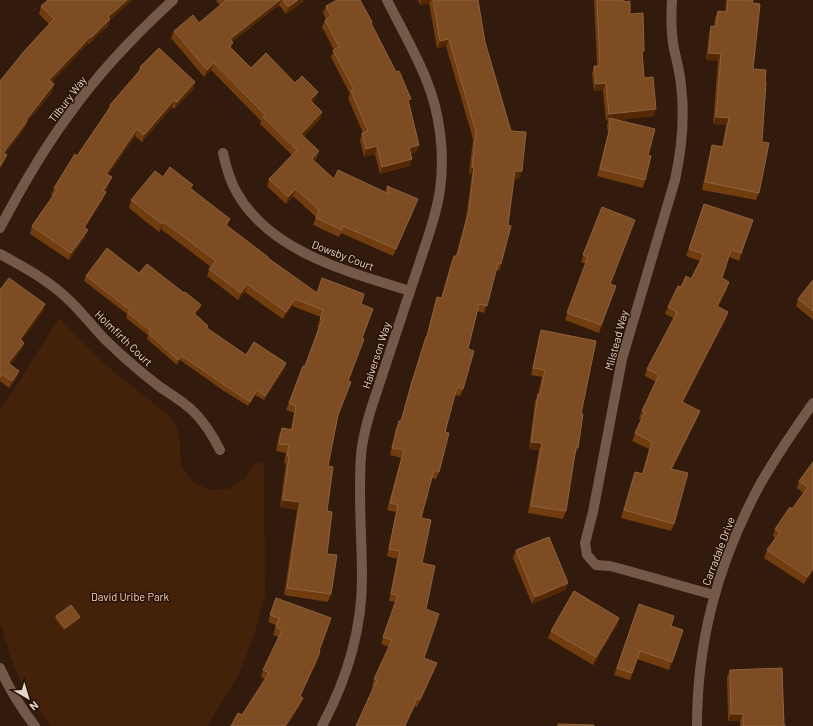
<svg xmlns="http://www.w3.org/2000/svg" width="813" height="726" font-family="Barlow,sans-serif">
  <rect width="100%" height="100%" fill="#321b0d"/>
  <path fill="#442209" d="M59,318L108,367L172,418L179,434L181,465L195,484L211,490L228,489L245,479L255,462L264,464L265,595L254,636L239,674L207,726H51L36,706L15,670L0,622V411Z"/>
  <g fill="none" stroke-linecap="round" stroke-linejoin="round">
    <path stroke="#745949" stroke-width="10" d="M672,0C671,16 671,33 674,49C677,61 680,73 681,85C685,117 682,148 675,180L622,359L593,512L585,543L587,555L596,565L610,566L625,570L714,595
      M223,153C226,167 230,181 237,193C271,253 350,272 410,291
      M0,228C21,188 44,148 71,112C100,71 136,34 173,0
      M0,254C24,267 48,280 68,299C79,309 89,322 99,333C107,342 116,350 125,358C136,368 148,378 160,387C172,395 184,402 194,412C205,423 213,436 220,450
      M0,668C9,689 21,708 35,726
      M322,726C346,681 362,629 362,578C362,537 358,497 361,456C362,439 367,422 372,406L430,231C434,218 438,204 440,190C445,153 440,113 426,79C415,52 400,26 387,0
      M697,726C697,642 717,567 756,492C772,461 793,432 813,403"/>
  </g>
  <path fill="#713c0e" d="M217,0H305L286,14L279,5L232,42L231,48L251,68L295,83L315,99L312,102L322,112L320,119L304,136L317,158L314,161L334,179L385,192L387,186L415,207L393,256L341,233L339,237L313,225L316,217L293,196L286,204L267,186L269,179L292,155L260,124L261,121L211,70L204,77L171,38L174,31L199,23L220,5L216,1Z
    M418,0H478L485,42L522,171L519,179L514,178L501,264L499,271L496,270L484,313L477,311L468,349L463,389L460,396L455,395L445,432L439,472L436,479L432,478L421,518L422,563L426,609L424,658L434,670L417,707L415,706L405,726H356L373,687H372L374,679L389,647L381,644L395,602L389,601L397,559L387,556L396,512L387,510L401,458L390,455L396,428L399,421H401L410,386L426,337L435,304L437,297L441,298L451,263L454,256H456L466,218L472,174H469L473,139L446,46L437,48L429,3L420,5Z
    M594,0H624V2L630,14L642,56L644,78L654,116L617,120L648,155L645,180L643,188L597,176L608,134L607,125L608,121H606L603,90L594,91L592,74L594,66H597Z
    M726,0H753L752,3L753,69L759,193L756,200L702,190L710,152L712,145L722,147L726,125L713,124L718,61L706,60L709,34L711,26L714,27L715,18L718,11L725,12Z
    M41,6L110,20L108,26L89,44L88,43L52,82L54,84L52,92L27,122L25,128L5,154L7,155L4,162L0,169V81L49,24L39,14Z
    M326,6L372,22L371,24L409,104L419,145L416,152L411,154L412,159L409,166L380,174L375,154L364,157L360,140L362,133H363L348,98L350,94L331,57L334,50L322,27L325,20L326,19L323,13Z
    M140,67L195,82L193,90L174,109L172,107L142,142L135,136L108,175L112,177L109,184L105,192H106L103,199L85,228V237L69,260L30,234L32,226L53,196L51,195L54,188L77,156L108,110L110,105L138,73Z
    M163,177L191,189L227,226L268,258L317,293L361,304L362,339L348,381L338,416L328,466L327,511V554L331,594L328,602L284,595L297,510L280,507L286,463H284L286,453L276,451L279,435L282,428L291,429L294,413L286,410L303,366H305L319,327H317L321,317L292,306L283,319L245,292L238,300L207,276L209,269L211,267L161,229L159,232L129,208L131,200Z
    M704,204L753,220L739,261L729,257L722,278L729,282L727,289L718,307L728,312L726,319L682,403L700,411L697,418L672,469L674,524L671,531L621,518L635,472L642,474L649,449L632,441L635,433L641,419L639,418L642,411L656,382L645,376L647,369L674,318L665,314L668,307L681,287L691,279L700,261L686,256Z
    M602,207L611,284L616,286L599,333L565,320L586,264L581,262Z
    M139,273L184,293L201,305L199,310L195,314L207,328L246,355L286,363L285,368L264,400L255,395L248,406L224,391L180,360L177,365L147,339L148,335L126,318L127,314L84,281L86,276Z
    M813,280V320L796,306L798,299Z
    M0,290L45,304L43,311L21,341L24,343L21,350L10,365L19,371L16,379L9,388L0,381Z
    M541,330L581,414L578,448L575,455L566,511L563,519L528,513L539,450L529,449L535,402L538,394L542,377L531,375L539,337Z
    M813,462V571L804,584L764,558L767,550L775,538L773,536L775,529L792,509L803,493L797,488L799,481Z
    M516,550L568,583L565,590L532,604L513,558Z
    M276,598L319,651L318,659L300,697V706L242,715L265,679L261,677L263,670L279,637L273,635L276,625L268,622Z
    M639,604L671,626L683,630L669,670L637,659L630,680L614,675Z
    M56,616L80,617L79,620L64,630L55,618Z
    M619,618L617,625L593,665L548,638L551,631Z
    M730,670L784,725L785,726H740V721H728L727,677Z"/>
  <path fill="#522805" d="M127,0H133L110,20L108,26L89,44L92,37L108,17Z
    M280,0H281L279,5L227,46L230,39Z
    M298,0H305L286,14L288,7Z
    M421,0H431L429,3L420,5Z
    M91,36L88,43L47,88L49,80Z
    M449,39L446,46L437,48L440,41Z
    M709,53L721,54L718,61L706,60Z
    M214,63L211,70L204,77L207,70Z
    M195,82L193,90L174,109L177,102Z
    M606,83L603,90L594,91L596,84Z
    M54,84L52,92L27,122L25,128L0,160L3,153L26,120Z
    M318,92L315,99L307,107L310,100Z
    M174,100L172,107L142,142L144,135Z
    M656,109L654,116L610,121L609,118L608,121H606L609,114Z
    M322,112L320,119L299,141L301,134Z
    M716,117L729,118L726,125L713,124Z
    M137,129L135,136L104,181L106,174Z
    M419,145L416,152L407,155L409,148Z
    M377,146L375,154L364,157L366,149Z
    M319,151L317,158L310,166L312,159Z
    M7,155L4,162L0,169V166Z
    M412,159L409,166L380,174L382,167Z
    M472,167H474L472,174H469Z
    M515,171H522L519,179L513,178Z
    M112,177L109,184L101,198L103,191Z
    M296,189L293,196L286,204L288,197Z
    M106,192L103,199L81,234L84,227Z
    M418,199L415,207L393,256L396,249Z
    M230,219L227,226L226,225Z
    M164,222L161,229L159,232L162,224Z
    M88,230L85,237L69,260L71,253Z
    M729,282L727,289L714,314L717,306Z
    M247,284L245,292L238,300L241,293Z
    M295,299L292,306L283,319L286,312Z
    M45,304L43,311L17,347L20,339Z
    M201,305L199,310L192,318L194,313Z
    M728,312L726,319L679,410L682,402Z
    M24,343L21,350L6,371L8,363Z
    M182,356L180,360L177,365L178,360Z
    M286,363L285,368L264,400L265,396Z
    M19,371L16,379L9,388L12,381Z
    M257,390L255,395L248,406L250,402Z
    M700,411L697,418L669,476L671,469Z
    M531,442L542,443L539,450L529,449Z
    M283,500L300,502L297,510L280,507Z
    M813,568V571L804,584L807,577Z
    M568,583L565,590L532,604L535,597Z
    M80,617L79,620L64,630L65,628Z
    M619,618L617,625L593,665L596,657Z
    M320,652L318,659L297,703L300,696Z
    M303,698L300,706L287,726H285Z
    M731,714H743L740,721H728Z"/>
  <path fill="#7d4c23" stroke="#8d623d" d="M48,0H127L108,17L110,19L92,37L91,36L49,80L54,84L26,120L27,121L3,153L7,155L0,166V81L26,49L54,19L41,6Z
    M224,0H280L230,39L233,43L229,46L251,68L266,53L295,83L302,76L318,92L310,100L322,112L301,134L319,151L312,159L334,179L338,170L389,194L387,186L418,199L396,249L343,226L342,230L316,218L319,210L296,189L288,197L269,179L297,150L263,117L265,115L214,63L207,70L174,31L193,15L199,23L225,1Z
    M283,0H298L288,7Z
    M337,0H360L372,22L371,23L396,72L399,71L411,99L408,100L419,145L409,148L412,159L382,167L377,146L366,149L362,133L368,131L351,91L354,90L333,50L339,47L325,20L331,16L326,6Z
    M433,0H478L485,42L511,131L526,132L522,171H515L508,225L511,226L501,264L498,263L487,306L479,304L468,349L474,351L463,389L457,387L445,432L449,433L439,472L434,470L421,518L431,520L422,563L435,566L426,609L439,614L424,658L437,663L420,700L417,698L405,726H356L377,680L374,679L392,640L383,637L398,595L391,594L400,551L389,549L398,505L390,503L404,450L392,448L399,421H401L413,379L426,337H427L437,297L442,298L454,256H457L469,211L474,167H472L476,132L449,39L440,41Z
    M597,0H624V2L630,1V14L643,13L644,51H642L644,78L653,77L656,109L609,114L606,83L596,84L594,66H600Z
    M728,0H753L752,3L760,4L753,69L766,70L765,82H766L762,142L769,143L759,193L705,182L712,145L723,147L729,118L716,117L721,54L709,53L711,26L716,27L718,11L727,12Z
    M159,48L195,82L177,102L174,100L144,135L137,129L106,174L112,177L103,191L106,192L84,227L88,230L71,253L32,226L57,190L54,188L75,154L77,156L111,106L110,105L141,69L140,67Z
    M609,118L655,129L648,155L651,156L645,180L600,169L610,127Z
    M170,167L193,185L190,188L230,219L226,225L268,257V258L317,293L322,278L364,294L361,304L373,309L362,338L364,339L348,381L351,382L338,415L328,466L333,467L327,511L332,512L327,554L337,555L331,594L287,588L300,502L283,500L289,456H287L289,445L279,444L282,428L292,430L296,406L289,403L303,366H305L322,320L320,319L323,310L295,299L286,312L247,284L241,293L209,269L216,261L164,222L162,224L131,200L155,171L163,177Z
    M704,204L753,220L741,253L731,250L722,278L729,282L717,306L728,312L682,402L700,411L671,469L688,473L674,524L624,510L635,472L643,474L652,442L635,433L645,412L642,411L659,375L647,369L677,312L668,307L678,286L681,287L686,276L691,279L704,254L689,249Z
    M602,207L635,220L610,284L616,286L601,325L567,313L588,257L583,255Z
    M107,248L139,273L147,264L184,293L185,292L201,305L194,313L208,326L207,328L246,355L254,342L286,363L265,396L257,390L250,402L226,386L182,356L178,360L149,334L151,331L128,313L130,310L86,276Z
    M9,278L45,304L20,339L24,343L8,363L19,371L12,381L2,374L0,377V290Z
    M813,280V311L798,299Z
    M541,330L596,341L581,414H583L578,448L576,447L566,511L531,506L542,443L531,442L538,394L540,395L545,370L533,368Z
    M813,462V568L807,577L767,550L780,532L775,529L790,507L792,509L808,487L799,481Z
    M549,537L568,583L535,597L516,550Z
    M574,591L619,618L596,657L551,631Z
    M276,598L331,618L319,651L320,652L300,696L303,698L285,726H231L238,713L242,715L269,673L263,670L282,630L276,627L279,618L270,615Z
    M639,604L674,616L671,626L683,630L672,662L640,651L632,673L617,668Z
    M71,605L80,617L65,628L56,616Z
    M782,668L784,725H785V726H743V714H731L730,670Z
    M558,724L594,725V726H558Z"/>
  <g text-anchor="middle" dominant-baseline="central" stroke-width="3" stroke-linejoin="round" paint-order="stroke">
    <g font-size="11" fill="#e4d5cb" stroke="#271204">
      <text transform="translate(67 99) rotate(-53)">Tilbury Way</text>
      <text transform="translate(343 255) rotate(21)">Dowsby Court</text>
      <text transform="translate(124 338) rotate(44)">Holmfirth Court</text>
      <text transform="translate(616 340) rotate(-75)">Milstead Way</text>
      <text transform="translate(376 355) rotate(-72)">Halverson Way</text>
      <text transform="translate(718 551) rotate(-69)">Carradale Drive</text>
    </g>
    <g font-size="11" fill="#f8d3bd" stroke="#271204">
      <text x="130" y="596">David Uribe Park</text>
    </g>
  </g>
  <g transform="translate(28 698) rotate(142)" stroke="#271204" stroke-width="3" paint-order="stroke">
  <path d="M0-3L7 15L0 10L-7 15Z" fill="#e4d5cb"/>
  <text y="-6" font-size="11" font-weight="bold" text-anchor="middle" fill="#e4d5cb">N</text>
  </g>
</svg>
